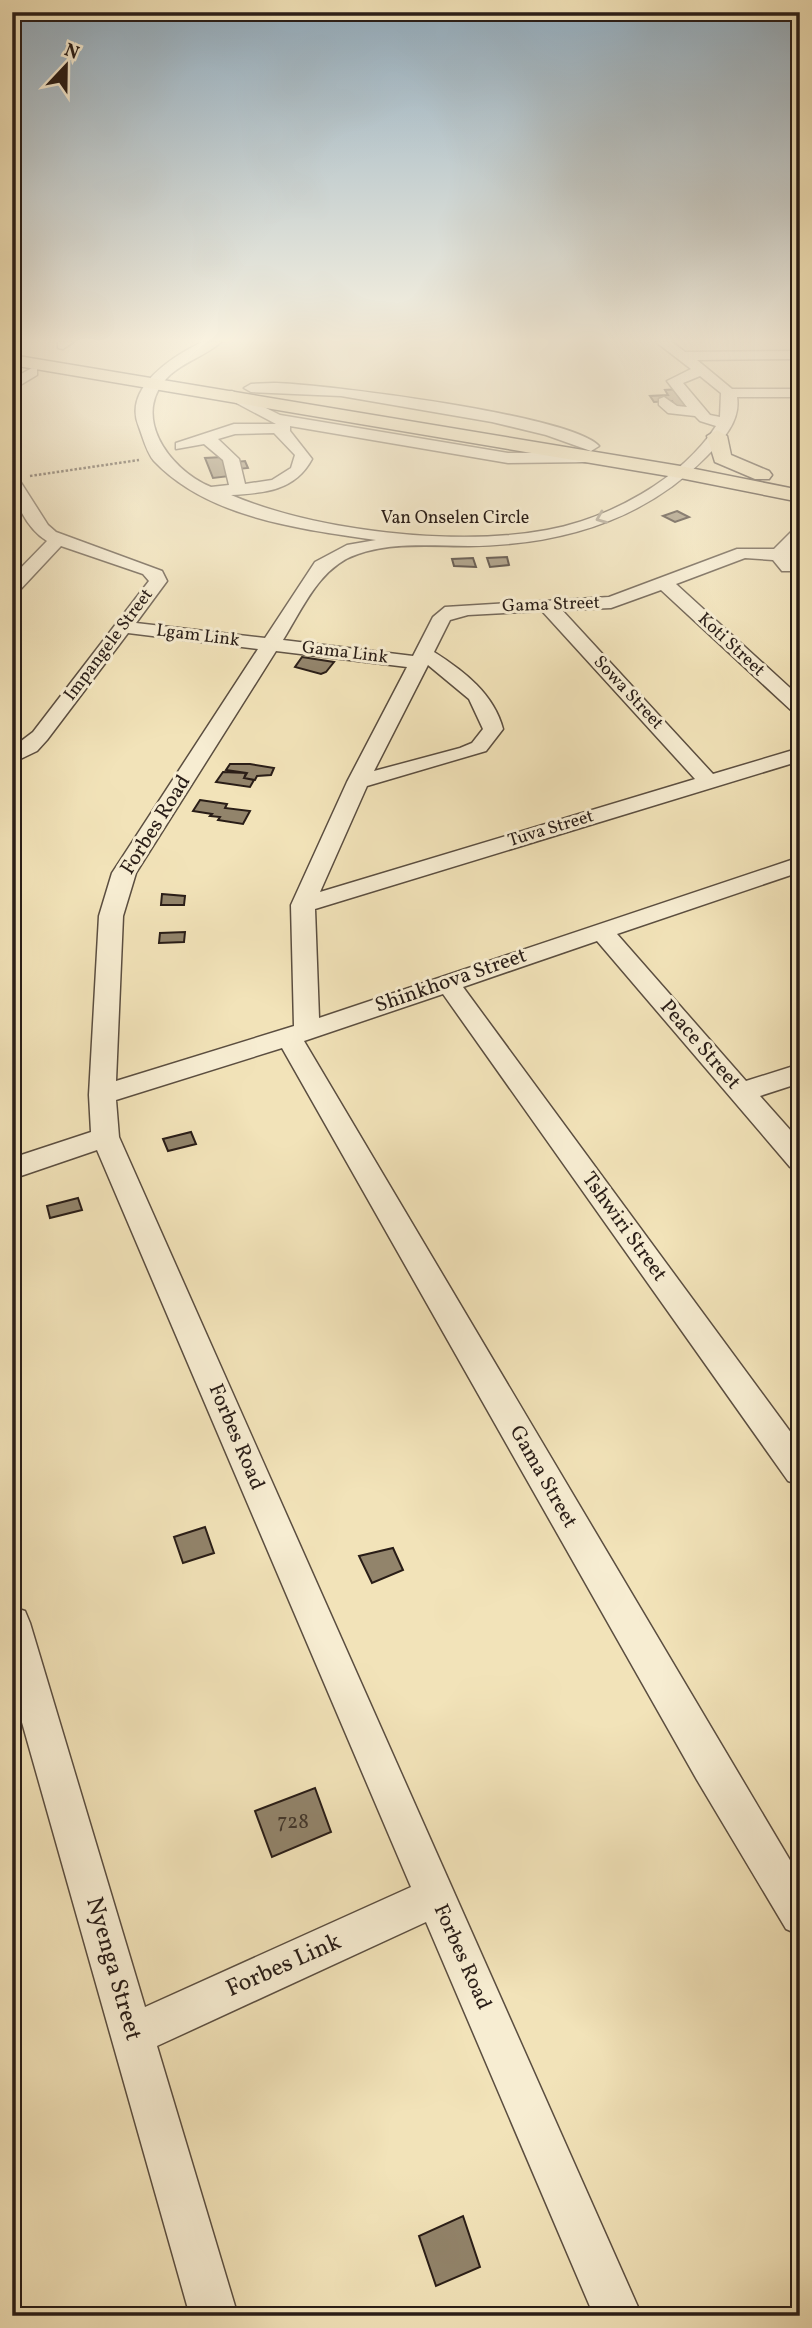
<svg xmlns="http://www.w3.org/2000/svg" width="812" height="2328" font-family="Vollkorn,serif">
  <rect width="100%" height="100%" fill="#f2e3b9"/>
  <filter id="stains"><feTurbulence type="fractalNoise" baseFrequency=".00286" numOctaves="4"/><feColorMatrix values="0 0 0 0 .2 0 0 0 0 .09 0 0 0 0 .02 0 0 0 .5 -.17"/></filter>
  <radialGradient id="worn" r=".72"><stop offset=".6" stop-color="#630" stop-opacity="0"/><stop offset="1" stop-color="#630" stop-opacity=".3"/></radialGradient>
  <path fill="#92846b" stroke="#291d17" stroke-width="2" d="M680,389L691,406L676,407L672,401L654,402L650,396L668,395L665,390Z
    M223,457L225,463L245,461L248,468L228,470L230,476L213,478L205,458Z
    M677,511L689,517L675,522L663,516Z
    M507,557L509,565L490,567L487,558Z
    M473,558L476,567L454,566L452,559Z
    M302,657L334,662L326,672L321,674L295,667Z
    M230,764H250L274,768L271,775L257,776L255,780L244,778L247,773L226,770Z
    M223,772L246,773L244,778L254,780L250,787L216,782Z
    M200,800L227,804L225,808L250,811L243,824L218,820L220,817L210,816L212,814L193,811Z
    M162,894L185,896L184,905H161Z
    M185,932L184,942L159,943L160,933Z
    M191,1132L196,1144L168,1151L163,1139Z
    M78,1198L82,1210L50,1218L47,1206Z
    M205,1527L214,1553L183,1563L174,1537Z
    M393,1548L403,1570L372,1583L359,1556Z
    M315,1788L331,1832L272,1857L255,1811Z
    M463,2216L480,2267L436,2286L419,2236Z"/>
  <g fill="none" stroke-linecap="round" stroke-linejoin="round">
    <defs>
      <path id="minor" d="M58,342H73L63,349L58,348Z
        M202,342H221C207,355 186,361 171,374C128,413 168,469 211,487L229,485L223,460L204,444L176,449V443L234,424H276L227,398V392L232,391L280,415L508,453L590,452L598,457L590,462L508,463L290,426V431L312,459C295,491 264,493 231,495C316,531 455,547 547,530C608,519 681,480 716,426L700,421L695,416L668,413L659,405V399L664,397L677,406L687,407L667,381L691,369L656,342H672L685,352L800,351V359L697,360L732,389H800V397H737C741,421 722,441 706,457C642,522 559,545 469,546C432,546 393,542 358,554C320,566 303,608 283,640L413,656L433,617L445,607L609,597L737,549H774L794,529L800,528V543L790,553L800,556V566L796,565L794,571H782L773,560L745,558L676,584L800,697V714L793,712L661,590L611,608L562,610L713,774L800,748V761L315,909L319,1018L800,857V872L617,934L746,1081L800,1064V1083L760,1096L800,1141V1170L790,1167L597,941L463,987L800,1445V1485L788,1481L443,994L304,1041L800,1877V1935L786,1929L697,1780L282,1048L116,1100L119,1137L642,2316H594L426,1922L157,2046L238,2316H190L12,1687V1607L25,1611L30,1623L145,2007L411,1887L97,1150L12,1179V1158L91,1132L89,1095L99,916L112,873L258,649L128,633L47,740L37,751L12,763V748L33,732L149,581L143,574L61,546L18,592L12,593V577L47,541C26,528 12,499 12,476L18,478L48,525L56,532L162,571L167,581L136,623L265,638L315,562L347,545L376,540C303,529 209,519 154,461C147,453 143,438 139,427C122,388 173,356 202,342ZM700,376L721,393L720,417L710,415L683,383ZM274,433L295,455L291,468L272,480L245,484L239,459L218,439L235,434ZM542,611L695,779L320,892L367,786L486,751L503,729C494,694 464,671 434,652L450,620L468,615ZM276,651L407,667L347,782L291,905L294,1026L116,1081L123,916L136,873ZM428,665L469,699L483,729L472,743L460,748L374,771Z
        M32,368L37,369V375L12,390V379Z
        M274,383C324,384 571,415 599,446L591,451L546,435L492,422L341,396L251,392L244,388L251,384Z"/>
      <path id="major" d="M12,355L680,466L800,490V502L680,478L12,365Z
        M717,430L727,436L731,455L769,471L772,475L769,479H755L715,462L707,436Z"/>
    </defs>
    <use href="#minor" stroke="#5b4e40" stroke-width="3"/>
    <use href="#major" stroke="#291d17" stroke-width="3"/>
    <path stroke="#291d17" stroke-width="2.5" stroke-dasharray="2.5 2" stroke-linecap="butt" d="M30,476L139,460"/>
    <use href="#minor" fill="#f7edd2" fill-rule="evenodd"/>
    <use href="#major" fill="#f2e3b9" fill-rule="evenodd"/>
  </g>
  <defs><path id="oneway-chevron" d="M-2-3.5L2.5 0L-2 3.5" fill="none" stroke-width="1.6" stroke-linecap="round" stroke-linejoin="round" transform="scale(1.75)"/></defs>
  <use stroke="#9a8f7e" href="#oneway-chevron" transform="translate(601 518) rotate(158)"/>
  <linearGradient id="sky" x2="0" y2="1"><stop stop-color="#91acbf"/><stop offset="0.51" stop-color="#f9f2e0"/><stop offset="1" stop-color="#f9f2e0" stop-opacity="0"/></linearGradient>
  <rect width="812" height="668" fill="url(#sky)"/>
  <g text-anchor="middle" dominant-baseline="central" stroke-width="6" stroke-linejoin="round" paint-order="stroke">
    <g font-size="18" fill="#291d17" stroke="#f7edd2">
      <text x="455" y="518">Van Onselen Circle</text>
      <text transform="translate(551 605) rotate(-2)">Gama Street</text>
      <text transform="translate(198 636) rotate(7)">Lgam Link</text>
      <text transform="translate(109 645) rotate(-53)">Impangele Street</text>
      <text transform="translate(731 645) rotate(43)">Koti Street</text>
      <text transform="translate(345 653) rotate(7)">Gama Link</text>
      <text transform="translate(628 693) rotate(47)">Sowa Street</text>
      <text transform="translate(551 829) rotate(-17)">Tuva Street</text>
    </g>
    <g font-size="21" fill="#291d17" stroke="#f7edd2">
      <text transform="translate(156 825) rotate(-58)">Forbes Road</text>
      <text transform="translate(451 981) rotate(-19)">Shinkhova Street</text>
      <text transform="translate(700 1045) rotate(49)">Peace Street</text>
      <text transform="translate(624 1227) rotate(54)">Tshwiri Street</text>
      <text transform="translate(236 1437) rotate(67)">Forbes Road</text>
      <text transform="translate(543 1477) rotate(60)">Gama Street</text>
      <text transform="translate(462 1957) rotate(66)">Forbes Road</text>
    </g>
    <g font-size="21" fill="#43372c">
      <text x="293" y="1822">728</text>
    </g>
    <g font-size="24" fill="#291d17" stroke="#f7edd2">
      <text transform="translate(284 1966) rotate(-24)">Forbes Link</text>
      <text transform="translate(113 1969) rotate(74)">Nyenga Street</text>
    </g>
  </g>
  <rect width="812" height="2328" fill="none" stroke="#f2e3b9" stroke-width="42"/>
  <rect x="14" y="14" width="784" height="2300" fill="none" stroke="#291d17" stroke-width="3.5"/>
  <rect x="21" y="21" width="770" height="2286" fill="none" stroke="#291d17" stroke-width="2"/>
  <g transform="translate(66 66) rotate(22)" stroke="#f7edd2" stroke-width="5" paint-order="stroke">
  <path d="M0-5L12 26L0 18L-12 26Z" fill="#291d17"/>
  <text y="-10" font-size="19" font-weight="bold" text-anchor="middle" fill="#291d17">N</text>
  </g>
  <rect width="100%" height="100%" filter="url(#stains)"/>
  <rect width="100%" height="100%" fill="url(#worn)"/>
</svg>
